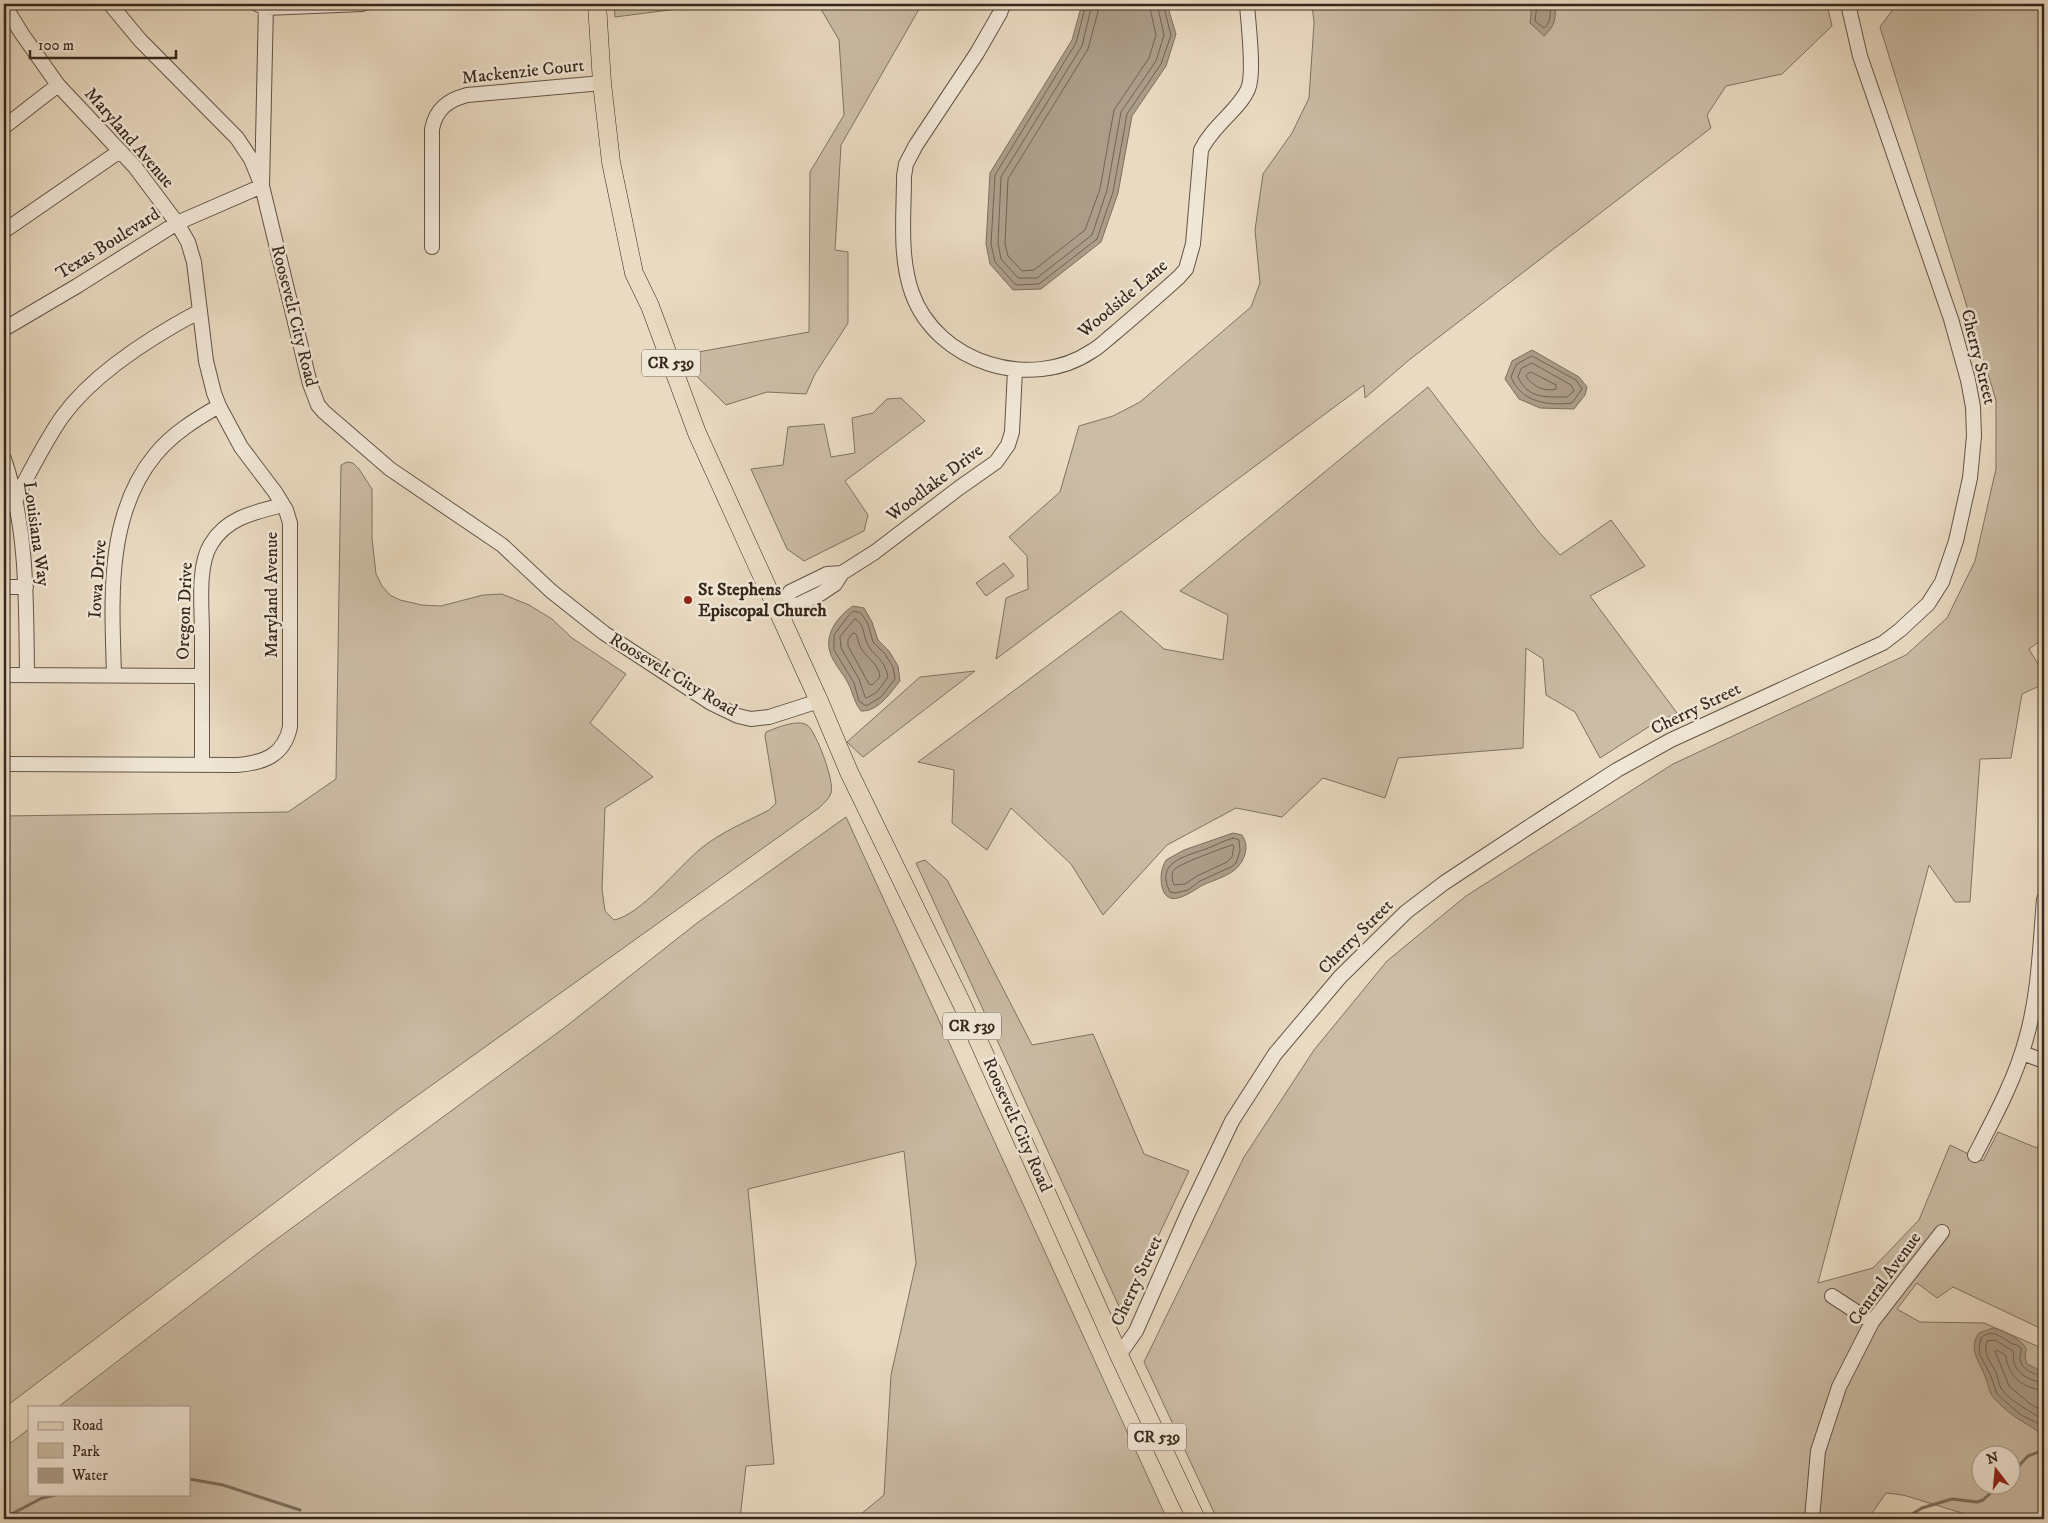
<svg xmlns="http://www.w3.org/2000/svg" width="2048" height="1523" font-family="'IM FELL DW Pica',serif">
  <rect width="100%" height="100%" fill="#e9dac1"/>
  <filter id="stains"><feTurbulence type="fractalNoise" baseFrequency=".004" numOctaves="4"/><feColorMatrix values="0 0 0 0 .2 0 0 0 0 .09 0 0 0 0 .02 0 0 0 .5 -.17"/></filter>
  <radialGradient id="worn" r=".72"><stop offset=".6" stop-color="#630" stop-opacity="0"/><stop offset="1" stop-color="#630" stop-opacity=".3"/></radialGradient>
  <path fill="#cbbca5" stroke="#807261" fill-rule="evenodd" d="M614,4H716L615,17Z
    M818,4H922L841,145L835,250L848,252V323L815,374L806,394L767,392L726,405L676,356L809,332L810,172L844,115L839,40Z
    M1312,4H1827L1832,26L1782,74L1726,86L1707,115L1711,128L1409,360L1365,398L1364,385L996,659L1006,598L1028,589L1027,556L1009,537L1060,492L1079,426L1113,416L1140,402L1251,307L1260,283L1255,230L1263,174L1292,133L1309,98L1314,23Z
    M1897,4H2044V598L2038,602L2044,611V638L2029,649L2044,674V684L2022,694L2011,758L1980,759L1970,902H1955L1929,865L1818,1283L1873,1268L1919,1220L1950,1145L1983,1161L1998,1132L2037,1148L2044,1133V1330L1953,1287L1937,1298L1917,1283L1897,1309L1920,1322L1984,1323L2044,1349V1519H1968L1965,1514L1903,1495L1886,1493L1870,1516V1519H1217L1144,1362L1244,1157L1314,1050L1387,961L1466,896L1673,764L1906,655L1947,618L1975,561L1996,469V400L1880,27ZM1980,1456H2010V1486H1980Z
    M1428,387L1539,532L1560,555L1611,520L1645,566L1590,596L1677,713L1650,726L1600,758L1575,712L1546,695L1543,659L1526,648L1523,748L1398,758L1385,798L1323,778L1282,817L1236,808L1167,845L1103,915L1071,864L1011,808L987,850L952,823L954,770L918,762L1121,611L1164,649L1223,660L1228,615L1180,591Z
    M901,398L925,421L845,481L868,515L864,531L804,561L787,549L751,469L783,465L788,427L824,424L831,457L855,453L852,418L873,413L887,399Z
    M347,462L353,463L359,469L372,489V538L376,574L382,586L390,595L400,600L422,605L441,606L483,595L502,594L529,605L552,619L572,638L626,674L590,723L653,777L605,808L602,889L605,911L614,920C640,915 678,868 699,850C719,833 746,822 769,810L776,803L765,736L766,732C776,728 797,719 807,725C816,731 835,782 831,793C829,799 824,803 819,808L397,1110L4,1408V816L288,812L336,779L341,465Z
    M1004,563L1014,576L986,596L976,583Z
    M975,671L863,757L847,742L920,677Z
    M846,817L1167,1519H855L884,1495L891,1375L916,1263L904,1151L748,1189L774,1464L746,1466L740,1519H4V1448L29,1429V1494H189V1407H58L266,1247L564,1028L697,923Z
    M925,860L947,880L1032,1045L1093,1034L1144,1154L1189,1171L1122,1313L916,863Z"/>
  <path fill="#ac9d89" stroke="#7d6e5e" d="M1082,4H1167L1176,34L1166,66L1132,116L1118,193L1101,242L1041,289L1013,290L990,264L986,244L990,173L1072,40Z
    M1532,4H1555C1556,19 1555,26 1544,36L1530,23Z
    M1532,350L1579,377L1587,387L1585,395L1574,409L1540,408L1519,399L1505,379L1512,361Z
    M853,606L864,608L872,622L878,640L889,651L898,666L900,681C890,693 878,712 861,711C854,702 853,693 848,683C843,673 833,663 830,652C824,634 839,615 853,606Z
    M1233,833L1242,835C1246,841 1247,847 1245,854C1239,874 1221,877 1203,885C1192,891 1168,911 1162,887C1160,877 1161,869 1166,860L1184,850Z
    M1993,1328C2002,1329 2024,1341 2026,1349L2025,1358L2027,1364L2044,1372V1438C2037,1429 2029,1426 2020,1420C2012,1415 2002,1407 1996,1400C1989,1394 1989,1387 1986,1379C1981,1363 1967,1350 1979,1333Z"/>
  <g fill="none" stroke-linecap="round" stroke-linejoin="round">
    <path stroke="#716253" stroke-width="1" d="M1086,4L1076,43L995,175L991,244L995,262L1016,285L1039,284L1097,239L1113,192L1127,114L1161,64L1171,35L1163,4
      M1092,4L1082,46L1001,177L998,243L1001,259L1018,278H1037L1092,235L1107,190L1121,112L1156,61L1164,35L1157,4
      M1100,4L1088,49L1008,179L1005,243L1008,256L1022,271L1034,270L1085,230L1100,189L1114,110L1149,58L1156,35L1149,4
      M1537,4L1535,21L1544,28C1552,22 1550,13 1550,4
      M1532,356L1576,380L1582,389L1572,403C1547,406 1521,402 1511,377L1516,365Z
      M1532,363L1571,385L1574,391L1567,397C1546,397 1528,399 1518,377L1521,369Z
      M1531,372L1556,385V389C1544,392 1533,387 1526,376Z
      M854,611L861,613L868,624L873,642L885,654L893,667L895,679L881,697L866,706L859,701L854,683L834,650V635L849,615Z
      M855,619C864,623 863,634 867,643C873,657 885,658 888,677L877,692L867,698L865,697L859,679L841,648L840,637Z
      M853,633L856,634C858,639 859,645 862,650C868,659 879,664 880,677L872,685L869,684L848,646V640Z
      M1233,838L1239,840L1240,851L1236,863L1231,867L1200,881L1188,890L1175,893L1170,892C1155,863 1183,857 1203,850C1213,847 1222,841 1233,838Z
      M1232,845L1234,846L1232,857L1227,862L1197,876L1185,884L1174,885C1172,880 1171,874 1174,870C1178,864 1223,848 1232,845Z
      M2044,1376C2035,1375 2021,1370 2020,1359C2019,1355 2023,1351 2020,1347C2018,1345 2016,1345 2013,1344C2002,1339 1993,1327 1981,1338L1979,1348L1980,1355L1991,1376L1997,1394L2021,1415L2037,1423L2044,1430
      M2044,1382C2032,1382 2018,1375 2014,1363C2013,1359 2014,1354 2013,1351L1995,1340L1987,1341C1983,1352 1989,1361 1995,1370C1998,1376 1998,1383 2001,1388C2008,1401 2033,1412 2044,1421
      M2044,1390C2023,1389 2008,1376 2006,1356L1997,1350L1995,1351L2009,1386L2029,1403L2044,1412"/>
    <path stroke="#7d6e5e" stroke-width="3" d="M1996,1455L1997,1456
      M2010,1475L2028,1456L2044,1450
      M189,1479L223,1485L300,1510
      M4,1518L42,1498L60,1494
      M1904,1519L1922,1508L1952,1499L1977,1502L1983,1500L1998,1486"/>
    <defs>
      <path id="minor" d="M110,4L140,40L237,138L251,159L262,186L310,384L318,405L324,412L390,469L502,545L551,591L604,633L711,703L738,716L751,719L769,717L819,701
        M257,4L266,8L362,4
        M1003,4L1000,13L977,53L916,145L906,164L904,176C904,215 899,256 912,293C937,363 1031,392 1092,351C1101,346 1108,338 1116,332C1137,314 1158,296 1179,277L1186,269L1193,244L1201,150C1213,125 1239,110 1248,89C1255,73 1248,23 1247,4
        M4,5L22,34L58,85L135,167L177,223L188,242L194,262L206,361L214,393L219,406L241,447L275,492L286,510L290,523V727C284,756 263,763 237,765L4,764
        M4,127L58,85
        M4,231L120,151
        M432,247V129C436,109 448,100 467,95L602,83
        M4,329L77,286L177,223L262,186L266,4
        M4,459C28,528 26,603 27,675
        M15,500C30,472 44,443 62,417C93,374 153,336 200,311
        M4,587H26
        M786,603L790,592L827,574L842,573
        M777,607L786,603L795,606L820,594L835,584L842,573L875,552L959,488L996,462L1008,445L1012,432L1015,370
        M4,675L202,676
        M114,675C112,602 105,516 155,455C172,434 196,419 219,406
        M202,765C202,722 202,678 202,634C202,608 197,566 211,544C227,517 256,512 283,505
        M2022,1053L2044,1061
        M1975,1155C1994,1118 2015,1080 2026,1039C2039,994 2040,946 2044,899
        M1832,1296L1872,1322
        M1119,1355L1136,1331L1188,1213L1232,1121L1275,1054L1340,977L1406,912L1444,883L1538,821L1617,770L1671,740L1883,643L1900,630L1928,604L1942,582L1956,541L1970,478L1974,436L1973,407L1968,380L1951,319L1860,56L1848,4
        M1812,1519L1818,1451L1839,1387L1872,1322L1942,1232"/>
      <path id="major" d="M597,4L602,83L611,162L634,273L650,306L697,433L819,701L849,772L962,1004L1119,1355L1196,1519"/>
    </defs>
    <use href="#minor" stroke="#635446" stroke-width="16"/>
    <use href="#major" stroke="#36271d" stroke-width="19"/>
    <use href="#minor" stroke="#f1e7d7" stroke-width="14"/>
    <use href="#major" stroke="#e9dac1" stroke-width="18"/>
  </g>
  <circle fill="#8f2418" stroke="#f1e7d7" stroke-width="2" cx="688" cy="600" r="5"/>
  <g text-anchor="middle" dominant-baseline="central" stroke-width="5" stroke-linejoin="round" paint-order="stroke">
    <g fill="#f1e7d7" stroke="#6e6155" stroke-width="1">
      <rect x="642" y="349.5" width="58" height="27" rx="4"/>
      <rect x="943" y="1012.5" width="58" height="27" rx="4"/>
      <rect x="1128" y="1423.5" width="58" height="27" rx="4"/>
    </g>
    <g font-size="16" font-weight="bold" fill="#36271d">
      <text x="671" y="363">CR 539</text>
      <text x="972" y="1026">CR 539</text>
      <text x="1157" y="1437">CR 539</text>
    </g>
    <g font-size="18" fill="#36271d" stroke="#f1e7d7">
      <text transform="translate(523 72) rotate(-6)">Mackenzie Court</text>
      <text transform="translate(129 138) rotate(49)">Maryland Avenue</text>
      <text transform="translate(108 244) rotate(-32)">Texas Boulevard</text>
      <text transform="translate(1123 299) rotate(-40)">Woodside Lane</text>
      <text transform="translate(294 316) rotate(76)">Roosevelt City Road</text>
      <text transform="translate(1978 357) rotate(76)">Cherry Street</text>
      <text transform="translate(935 483) rotate(-37)">Woodlake Drive</text>
      <text transform="translate(36 534) rotate(82)">Louisiana Way</text>
      <text transform="translate(98 579) rotate(-86)">Iowa Drive</text>
      <text transform="translate(272 595) rotate(-90)">Maryland Avenue</text>
      <text transform="translate(185 611) rotate(-88)">Oregon Drive</text>
      <text transform="translate(673 675) rotate(31)">Roosevelt City Road</text>
      <text transform="translate(1696 709) rotate(-26)">Cherry Street</text>
      <text transform="translate(1356 937) rotate(-45)">Cherry Street</text>
      <text transform="translate(1017 1125) rotate(66)">Roosevelt City Road</text>
      <text transform="translate(1885 1279) rotate(-54)">Central Avenue</text>
      <text transform="translate(1137 1281) rotate(-65)">Cherry Street</text>
    </g>
    <g font-size="18" font-weight="bold" fill="#36271d" stroke="#f1e7d7" text-anchor="start">
      <text x="698" y="590">St Stephens<tspan x="698" dy="21">Episcopal Church</tspan></text>
    </g>
  </g>
  <rect width="2048" height="1523" fill="none" stroke="#e9dac1" stroke-width="20"/>
  <rect x="5" y="5" width="2038" height="1513" fill="none" stroke="#36271d" stroke-width="2.5"/>
  <rect x="10" y="10" width="2028" height="1503" fill="none" stroke="#36271d"/>
  <rect x="28" y="1406" width="162" height="90" fill="#f1e7d7" stroke="#a69a8d"/>
  <rect x="38" y="1422" width="25" height="8" fill="#e9dac1" stroke="#a69a8d"/>
  <text x="72" y="1430" font-size="15" fill="#36271d">Road</text>
  <rect x="38" y="1443" width="25" height="15" fill="#cbbca5" stroke="#a69a8d"/>
  <text x="72" y="1456" font-size="15" fill="#36271d">Park</text>
  <rect x="38" y="1468" width="25" height="15" fill="#ac9d89" stroke="#a69a8d"/>
  <text x="72" y="1480" font-size="15" fill="#36271d">Water</text>
  <g transform="translate(1996 1470) rotate(344)"><circle r="24" fill="#f1e7d7" stroke="#a69a8d"/>
  <path d="M0-4L9 19L0 12L-9 19Z" fill="#8f2418"/>
  <text y="-8" font-size="14" font-weight="bold" text-anchor="middle" fill="#36271d">N</text>
  </g>
  <path d="M30 50v8h146v-8" fill="none" stroke="#36271d" stroke-width="2.5"/>
  <text x="38" y="50" font-size="15" fill="#36271d" stroke="#f1e7d7" stroke-width="4" paint-order="stroke">100 m</text>
  <rect width="100%" height="100%" filter="url(#stains)"/>
  <rect width="100%" height="100%" fill="url(#worn)"/>
</svg>
